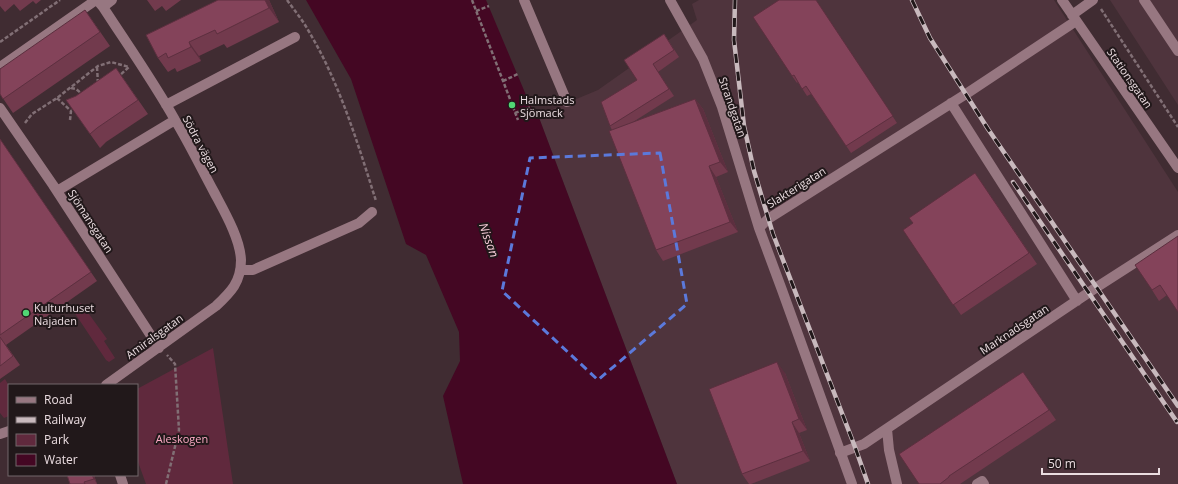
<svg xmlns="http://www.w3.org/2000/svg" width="1178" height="484" font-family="'Open Sans',sans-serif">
  <rect width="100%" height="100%" fill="#402c32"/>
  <path fill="#4f343d" d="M699,0H1054L1178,192V484H677L538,115L598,90L697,20L692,4Z
    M1110,0H1178V105Z"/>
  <path fill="#60293d" d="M81,303L107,339L104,341L115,358L109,362L106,360L74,312L73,310L76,306Z
    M213,348L233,484H146L137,459V389Z
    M5,379L9,386V416L4,418L0,413V383Z"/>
  <path fill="#440723" d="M306,0H486L531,107L538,115L677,484H463L443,396L460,361L459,332L426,255L406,244L351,79Z"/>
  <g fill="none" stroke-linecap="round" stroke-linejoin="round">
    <path stroke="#816f75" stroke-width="2.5" stroke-dasharray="4 2" stroke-linecap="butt" d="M287,0C294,10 302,19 308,30C339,81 358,144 376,201
      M472,0L518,120
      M1101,9L1178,127
      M476,11L489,6
      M0,42L60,0
      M97,67L98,84
      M503,81L518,74
      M71,88L76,89L82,94
      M57,98L71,111
      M515,113L531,107
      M70,120L71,111L75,109
      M25,123L32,114L57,98L98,66L111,62L129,67L119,76
      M166,484L179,430L175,364L167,355"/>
    <path stroke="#977781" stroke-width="10" d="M97,0L103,7C127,44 153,81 175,120C189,143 201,168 214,192C224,211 240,238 241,260C241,282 231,292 216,306L106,385
      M524,0L567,102
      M670,0L703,59L722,107L759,228L782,290L852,484
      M1062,0L1178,168
      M1144,0L1178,51
      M103,7L112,0
      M1072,15L1093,0
      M0,67L96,0
      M951,103L1077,301
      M166,105L295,37
      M0,108L53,185L159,348
      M57,191L175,120
      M759,228L768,219L966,94L1076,21
      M240,270H253L359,223L372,212
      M887,429L889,450L897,484
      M0,434L9,431
      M840,453L864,444L1097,287L1178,235
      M120,475L123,484
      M977,484L982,481L984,484"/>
    <defs>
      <path id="rail" d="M735,0L734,40L744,126L754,171L773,234L855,447L868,484
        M912,0L930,38L988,129L1178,406
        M1013,182L1177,422"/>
    </defs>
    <use href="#rail" stroke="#c8b9bd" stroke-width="4.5"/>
    <use href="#rail" stroke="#21181a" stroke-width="3" stroke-dasharray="9" stroke-linecap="butt"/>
  </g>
  <path fill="#723a4d" d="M0,0H41L36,4L33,1L20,11L14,4L5,12L0,6Z
    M147,0H181L166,11L162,6L155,11Z
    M218,0H269L279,22L227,48L224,44L199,56L201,61L177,72L175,68L168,72L158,58Z
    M816,0L897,123L851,153L811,94L807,96L798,82L797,83L792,76Z
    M85,10L110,46L13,113L0,94Z
    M664,34L679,57L658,72L674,96L633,122L695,99L703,109L728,172L716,177L738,232L663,261L656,250L612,130L610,126Z
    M116,68L148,114L106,142L100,148L66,100L76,96Z
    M0,139L97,281L6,345L20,365L0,379Z
    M975,173L1037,264L961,315L903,230L913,223Z
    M1178,236L1167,295L1159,301L1152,290Z
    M1023,372L1056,420L960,484H919Z
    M785,373L807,430L799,433L810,461L751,484H749L742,474Z
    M67,475H94L97,484H70Z"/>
  <path fill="#5c2f3f" d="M265,0H269L279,22L269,8Z
    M189,42L199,56L201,61L191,47Z
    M695,99L703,109L728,172L720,162Z
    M709,166L716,177L738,232L730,222Z
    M777,362L785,373L807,430L799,419Z
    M792,422L799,433L810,461L803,451Z
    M92,475H94L97,484L94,479Z"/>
  <path fill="#84435a" stroke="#5c2f3f" d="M218,0H265L269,8L217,34L215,30L189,42L191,47L168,58L166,53L158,58L146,35Z
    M779,0H816L893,116L846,146L806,86L802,89L794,75L792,76L753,17Z
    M85,10L100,32L3,99L0,94V69Z
    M664,34L674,50L653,64L669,89L610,126L601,102L637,80L624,60Z
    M116,68L138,100L97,128L90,134L66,100L76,96Z
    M695,99L720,162L709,166L730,222L656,250L609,131Z
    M0,139L91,272L0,335Z
    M975,173L1029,253L953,305L903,230L913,223L909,218Z
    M1178,236V312L1160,285L1152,290L1135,265Z
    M0,337L13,356L0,366Z
    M777,362L799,419L792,422L803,451L742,474L709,389Z
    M1023,372L1049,410L949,476V477L940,484H919L899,454Z
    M67,475H92L94,479L84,482L85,484H70Z"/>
  <path fill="none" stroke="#5b79db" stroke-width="3" stroke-dasharray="8 5" stroke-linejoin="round" d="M660,153L687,304L598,380L502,291L530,158Z"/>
  <g fill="#51d674" stroke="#21181a" stroke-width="1.5">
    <circle cx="512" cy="105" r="4"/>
    <circle cx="26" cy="313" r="4"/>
  </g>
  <g text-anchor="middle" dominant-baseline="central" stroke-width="4" stroke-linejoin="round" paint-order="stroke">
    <g font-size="11" fill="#ebdde1" stroke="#21181a">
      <text transform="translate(1130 78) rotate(55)">Stationsgatan</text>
      <text transform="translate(733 107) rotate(71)">Strandgatan</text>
      <text transform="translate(201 144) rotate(62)">Södra vägen</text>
      <text transform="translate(796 187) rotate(-32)">Slakterigatan</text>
      <text transform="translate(91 221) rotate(57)">Sjömansgatan</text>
      <text transform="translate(1014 329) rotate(-34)">Marknadsgatan</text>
      <text transform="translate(154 336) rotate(-36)">Amiralsgatan</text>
    </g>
    <g font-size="11" fill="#ebdde1" stroke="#21181a" text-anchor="start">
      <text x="520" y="99">Halmstads<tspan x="520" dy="13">Sjömack</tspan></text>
      <text x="34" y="307">Kulturhuset<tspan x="34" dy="13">Najaden</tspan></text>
    </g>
    <g font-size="11" fill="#faaac3" stroke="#21181a">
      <text x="182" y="438">Aleskogen</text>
    </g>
    <g font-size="12" font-style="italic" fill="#f5cbd7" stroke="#21181a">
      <text transform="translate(489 240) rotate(70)">Nissan</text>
    </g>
  </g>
  <rect x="8" y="384" width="130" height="92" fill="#21181a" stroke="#72676a"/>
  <rect x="16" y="397" width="20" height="6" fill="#977781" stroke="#72676a"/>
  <text x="44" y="404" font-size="12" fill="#ebdde1">Road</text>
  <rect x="16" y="417" width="20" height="6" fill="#c8b9bd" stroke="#72676a"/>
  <text x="44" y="424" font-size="12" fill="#ebdde1">Railway</text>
  <rect x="16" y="434" width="20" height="12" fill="#60293d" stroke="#72676a"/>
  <text x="44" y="444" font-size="12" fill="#ebdde1">Park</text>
  <rect x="16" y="454" width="20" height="12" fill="#440723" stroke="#72676a"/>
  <text x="44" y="464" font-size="12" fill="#ebdde1">Water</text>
  <path d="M1042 468v6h117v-6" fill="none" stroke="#ebdde1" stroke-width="2"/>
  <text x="1048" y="468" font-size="12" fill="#ebdde1" stroke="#21181a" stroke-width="3" paint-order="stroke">50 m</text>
</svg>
